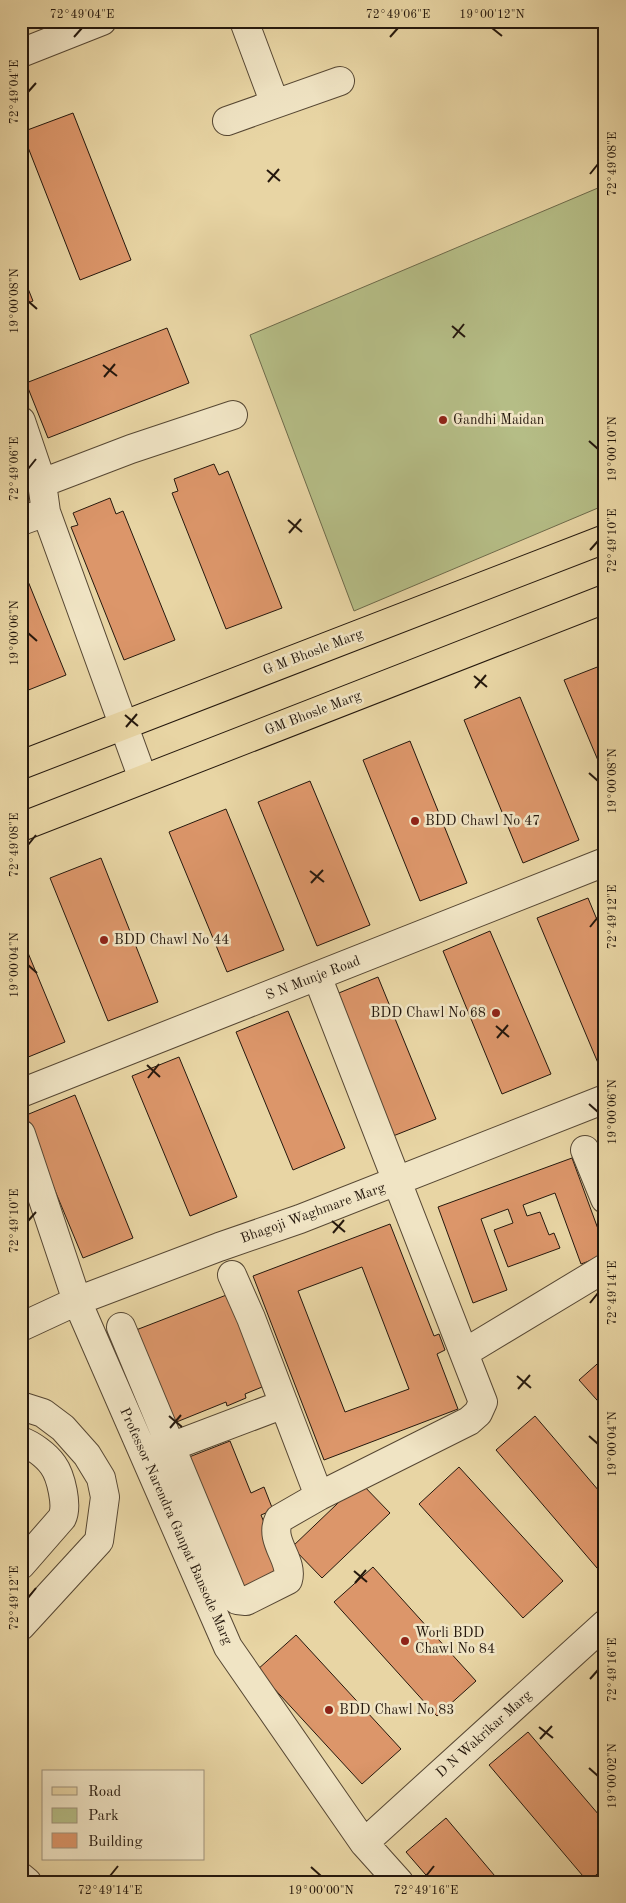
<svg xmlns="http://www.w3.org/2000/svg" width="626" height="1903" font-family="'Old Standard TT',serif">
  <rect width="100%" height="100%" fill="#e8d5a4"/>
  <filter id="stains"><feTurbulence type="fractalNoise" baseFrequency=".004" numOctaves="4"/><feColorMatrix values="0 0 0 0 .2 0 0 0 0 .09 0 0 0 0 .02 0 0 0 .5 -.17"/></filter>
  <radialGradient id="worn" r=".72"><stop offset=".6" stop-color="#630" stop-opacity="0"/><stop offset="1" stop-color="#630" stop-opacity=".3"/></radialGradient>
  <path fill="#b5bd86" stroke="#6d6a4a" d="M605,185V505L354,611L250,335Z"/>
  <path fill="#dc966a" stroke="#25180d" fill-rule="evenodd" d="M73,113L131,260L80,280L22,132Z
    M21,271L33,301L21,306Z
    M167,328L189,383L48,438L26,383Z
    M214,464L219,475L228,471L282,608L226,629L172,493L178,491L174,479Z
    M110,498L116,514L123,511L175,640L124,660L71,527L78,525L73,513Z
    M21,564L66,675L21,693Z
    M605,664V777L564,680Z
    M520,697L579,840L523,863L464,720Z
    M410,741L467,883L420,901L363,760Z
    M310,781L370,925L317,946L258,802Z
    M226,809L284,950L227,972L169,832Z
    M101,858L158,1002L108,1021L50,878Z
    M588,898L605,939V1061L598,1063L537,918Z
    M490,931L551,1074L502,1094L443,951Z
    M21,936L65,1042L21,1060Z
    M378,977L436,1119L388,1138L329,997Z
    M288,1011L345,1148L293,1170L236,1032Z
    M179,1057L237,1197L190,1216L132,1076Z
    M75,1095L133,1238L83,1258L24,1116Z
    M572,1158L605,1248V1255L581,1264L555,1193L523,1205L527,1216L540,1212L549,1235L554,1233L560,1248L508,1267L494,1230L513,1223L508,1209L481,1219L507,1290L473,1303L438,1207Z
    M390,1224L434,1336L439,1334L445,1350L437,1354L458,1409L324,1460L253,1276ZM362,1267L409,1389L345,1412L298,1291Z
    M229,1294L267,1385L245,1394L246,1398L227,1406L226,1402L174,1423L136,1330Z
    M605,1357V1409L579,1380Z
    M535,1416L605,1498V1573L603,1575L496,1450Z
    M230,1441L251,1493L264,1487L273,1510L261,1515L284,1571L238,1589L184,1459Z
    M459,1467L563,1581L523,1618L419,1504Z
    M360,1482L390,1513L322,1578L292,1547Z
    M373,1567L476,1681L437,1716L334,1602Z
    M296,1635L401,1749L362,1784L257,1670Z
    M528,1732L605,1822V1867L588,1882L489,1765Z
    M446,1818L500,1882H432L406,1852Z"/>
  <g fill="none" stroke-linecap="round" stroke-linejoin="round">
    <defs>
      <path id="minor" d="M244,21L275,104
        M21,53L102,21
        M227,121L340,81
        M21,421L42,483L46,512L143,779
        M42,483L131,449L233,415
        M21,521L46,512
        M21,1093L605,862
        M21,1134L77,1301L228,1647L364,1843L399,1882
        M585,1150L605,1199
        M232,1275L251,1318L319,1496L469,1421L478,1413L483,1402L317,976
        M21,1327L77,1301L219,1247L300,1219L605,1099
        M121,1327L233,1596L237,1600L246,1601L288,1580C294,1560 268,1541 279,1519L319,1496
        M464,1353L605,1268
        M21,1406L43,1413L63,1428L87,1455L101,1478L105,1497L99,1541L21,1626
        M21,1441C32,1445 46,1455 53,1465C61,1476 68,1506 62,1518L21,1565
        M165,1449L284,1404
        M364,1843L605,1624
        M21,1877L27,1882"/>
      <path id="major" d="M21,765L605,539
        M21,827L605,599"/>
    </defs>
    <use href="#minor" stroke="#564733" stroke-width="30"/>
    <use href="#major" stroke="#25180d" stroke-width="30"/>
    <use href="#minor" stroke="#f0e4c4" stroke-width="28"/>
    <use href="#major" stroke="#e8d5a4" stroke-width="28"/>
  </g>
  <path fill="none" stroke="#25180d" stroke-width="2" d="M492,28L502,36M74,37L82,28M390,37L398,28M28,92L36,83M267,170L280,181M590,174L598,164M268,182L279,169M28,301L37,309M452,326L465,337M453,338L464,324M103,365L117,376M104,377L115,364M589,441L598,449M28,469L36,459M288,520L302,532M289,533L301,519M590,550L598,541M28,633L37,641M474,676L487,687M475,688L486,675M125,715L138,726M126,727L137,714M589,773L598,781M28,845L36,835M310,871L324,882M311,883L323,870M590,927L598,917M28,965L37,973M496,1026L509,1037M497,1038L508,1025M147,1065L160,1077M148,1078L159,1064M589,1104L598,1112M28,1221L36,1212M332,1221L345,1232M333,1233L344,1220M590,1303L598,1293M517,1376L531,1388M518,1389L530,1375M169,1416L182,1427M170,1428L181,1415M589,1436L598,1444M354,1571L367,1582M355,1583L366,1570M28,1598L36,1588M590,1679L598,1670M539,1727L553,1738M540,1739L552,1726M589,1768L598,1776M311,1867L321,1876M110,1876L118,1866M426,1876L434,1866"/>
  <g fill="#8f2418" stroke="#f0e4c4" stroke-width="2">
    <circle cx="443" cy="420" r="5"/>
    <circle cx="415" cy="821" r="5"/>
    <circle cx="104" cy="940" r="5"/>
    <circle cx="496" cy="1013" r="5"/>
    <circle cx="405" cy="1641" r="5"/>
    <circle cx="329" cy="1710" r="5"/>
  </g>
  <g text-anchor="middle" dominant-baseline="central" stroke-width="5" stroke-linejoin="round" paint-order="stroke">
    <g font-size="14" fill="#25180d" stroke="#f0e4c4" text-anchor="start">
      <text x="453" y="420">Gandhi Maidan</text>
      <text x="425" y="821">BDD Chawl No 47</text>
      <text x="114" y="940">BDD Chawl No 44</text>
      <text x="486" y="1013" text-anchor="end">BDD Chawl No 68</text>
      <text x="415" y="1633">Worli BDD<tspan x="415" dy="16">Chawl No 84</tspan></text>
      <text x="339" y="1710">BDD Chawl No 83</text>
    </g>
    <g font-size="14" fill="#25180d" stroke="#f0e4c4">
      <text transform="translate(313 652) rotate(-21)">G M Bhosle Marg</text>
      <text transform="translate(313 713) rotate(-21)">GM Bhosle Marg</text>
      <text transform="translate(313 978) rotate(-21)">S N Munje Road</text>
      <text transform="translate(313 1213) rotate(-20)">Bhagoji Waghmare Marg</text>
      <text transform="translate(176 1526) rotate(66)">Professor Narendra Ganpat Bansode Marg</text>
      <text transform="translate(484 1734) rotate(-42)">D N Wakrikar Marg</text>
    </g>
  </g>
  <rect width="626" height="1903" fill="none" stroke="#e8d5a4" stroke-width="55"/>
  <rect x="42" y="1770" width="162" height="90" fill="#f0e4c4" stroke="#9f927b"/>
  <rect x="52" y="1787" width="25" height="8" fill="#e8d5a4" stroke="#9f927b"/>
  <text x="88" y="1796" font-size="15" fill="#25180d">Road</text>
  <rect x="52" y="1808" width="25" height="15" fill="#b5bd86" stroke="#9f927b"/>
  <text x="88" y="1820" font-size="15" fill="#25180d">Park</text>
  <rect x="52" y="1833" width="25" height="15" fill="#dc966a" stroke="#9f927b"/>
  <text x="88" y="1846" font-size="15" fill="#25180d">Building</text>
  <rect x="28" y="28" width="570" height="1848" fill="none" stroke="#25180d" stroke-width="2"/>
  <g font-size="12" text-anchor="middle" fill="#25180d">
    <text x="82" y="18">72°49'04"E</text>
    <text x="398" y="18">72°49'06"E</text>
    <text x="492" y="18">19°00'12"N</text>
    <text transform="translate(14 92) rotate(-90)" y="4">72°49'04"E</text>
    <text transform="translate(612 164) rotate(-90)" y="4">72°49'08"E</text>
    <text transform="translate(14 301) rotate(-90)" y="4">19°00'08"N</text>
    <text transform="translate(612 449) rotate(-90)" y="4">19°00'10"N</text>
    <text transform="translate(14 469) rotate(-90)" y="4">72°49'06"E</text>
    <text transform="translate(612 541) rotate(-90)" y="4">72°49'10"E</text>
    <text transform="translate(14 633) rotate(-90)" y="4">19°00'06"N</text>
    <text transform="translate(612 781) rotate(-90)" y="4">19°00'08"N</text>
    <text transform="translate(14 845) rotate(-90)" y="4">72°49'08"E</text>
    <text transform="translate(612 917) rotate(-90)" y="4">72°49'12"E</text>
    <text transform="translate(14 965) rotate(-90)" y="4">19°00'04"N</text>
    <text transform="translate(612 1112) rotate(-90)" y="4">19°00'06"N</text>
    <text transform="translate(14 1221) rotate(-90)" y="4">72°49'10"E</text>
    <text transform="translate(612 1293) rotate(-90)" y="4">72°49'14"E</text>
    <text transform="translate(612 1444) rotate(-90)" y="4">19°00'04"N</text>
    <text transform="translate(14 1598) rotate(-90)" y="4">72°49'12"E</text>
    <text transform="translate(612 1670) rotate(-90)" y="4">72°49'16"E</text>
    <text transform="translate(612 1776) rotate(-90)" y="4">19°00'02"N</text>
    <text x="110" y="1894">72°49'14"E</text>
    <text x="321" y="1894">19°00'00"N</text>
    <text x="426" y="1894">72°49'16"E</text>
  </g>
  <rect width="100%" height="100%" filter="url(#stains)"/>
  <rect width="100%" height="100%" fill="url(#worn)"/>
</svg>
